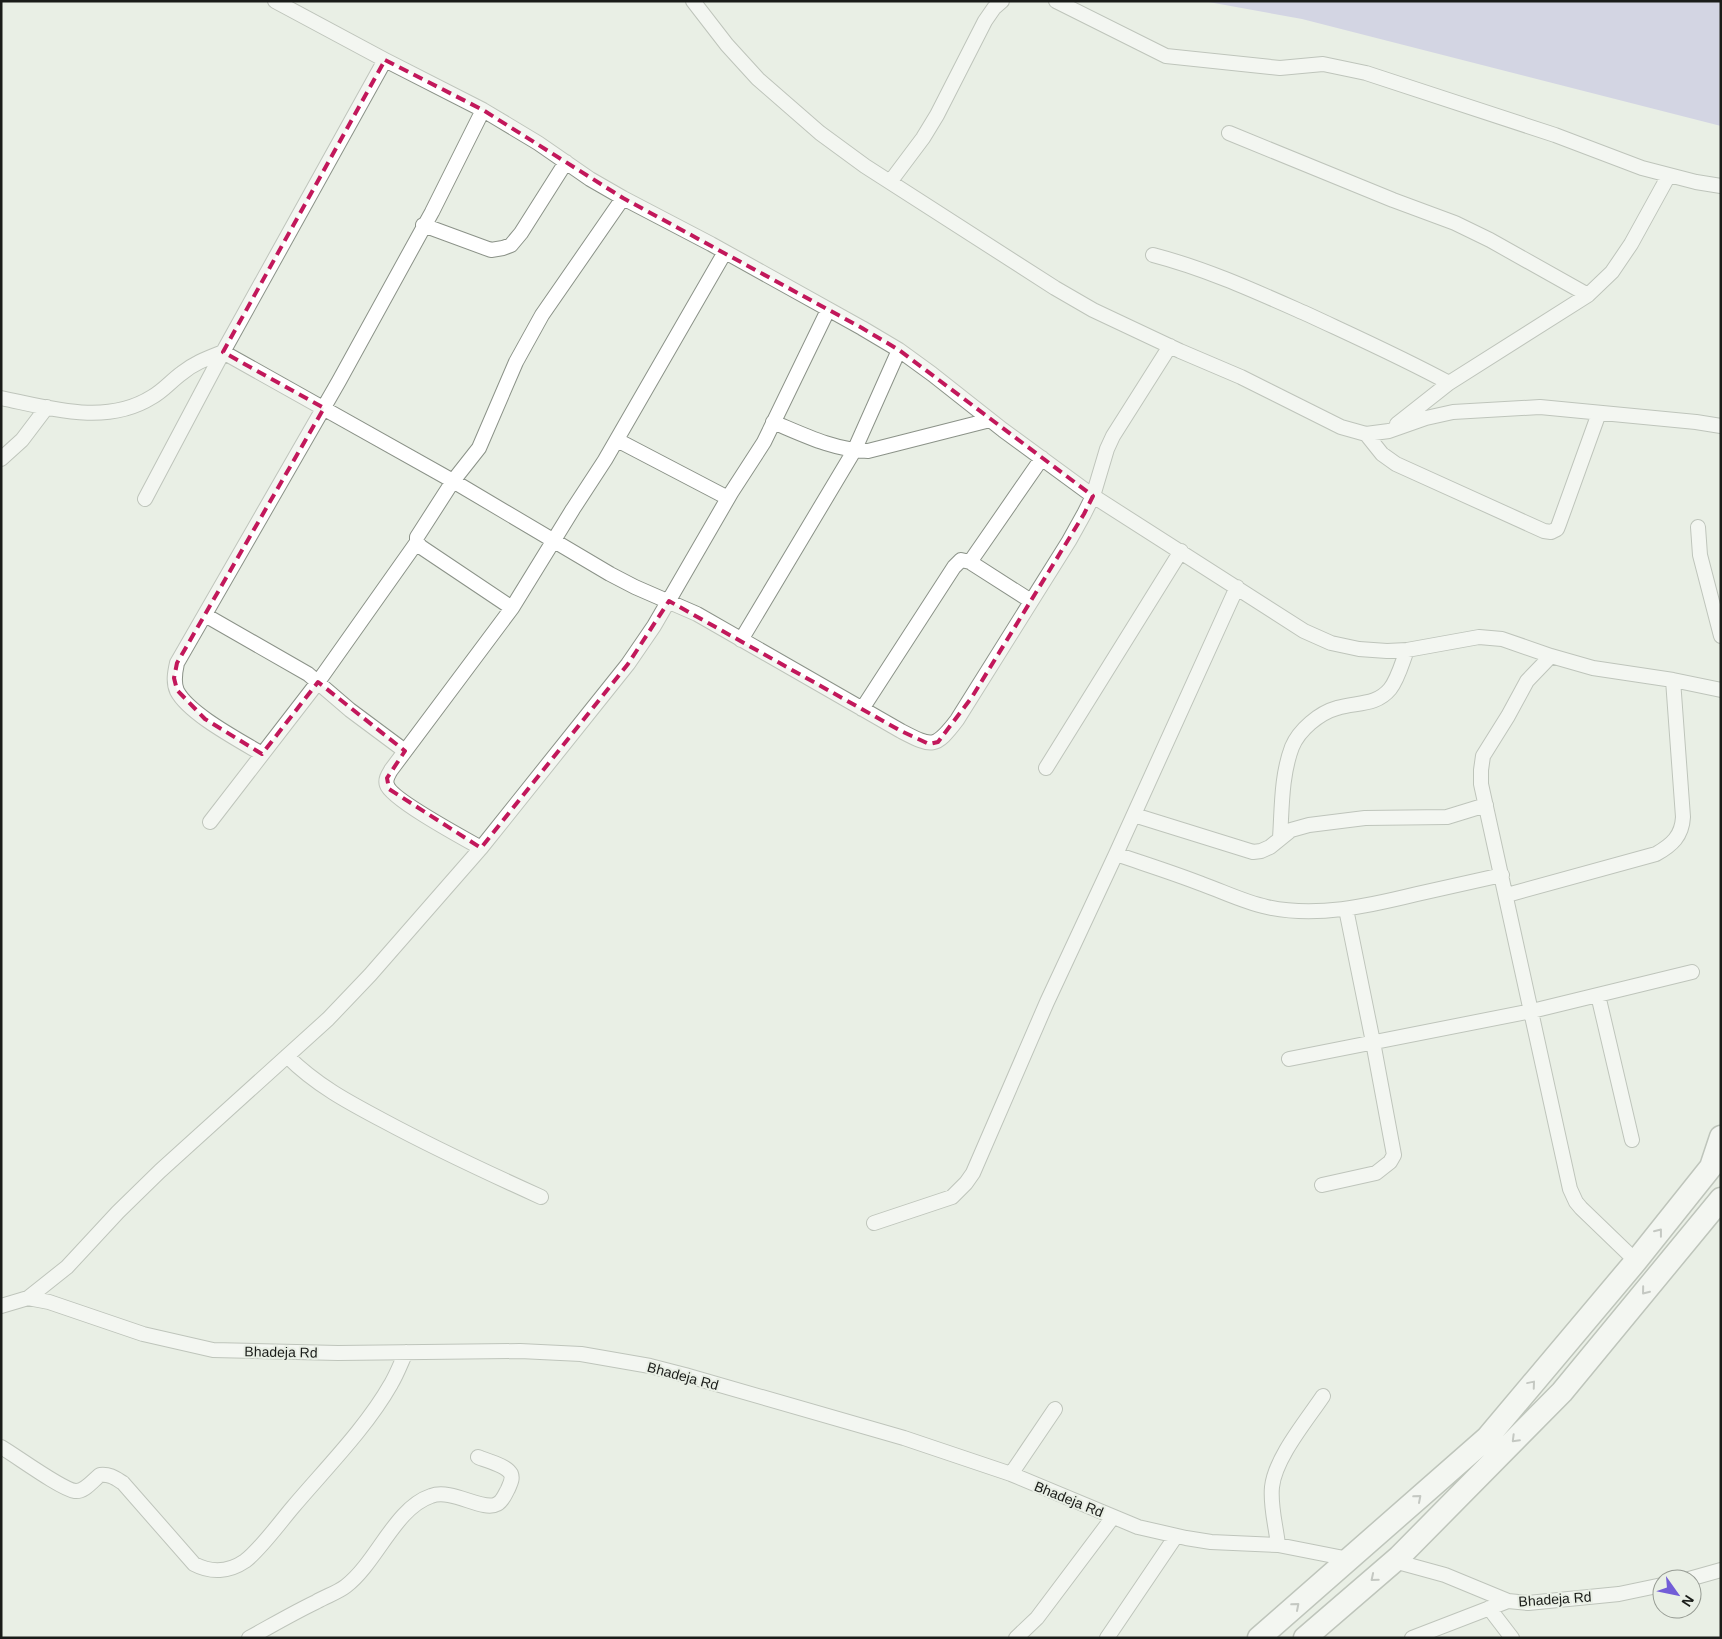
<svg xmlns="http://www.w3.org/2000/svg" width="1722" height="1639" font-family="Arial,sans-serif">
  <rect width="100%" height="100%" fill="#e9efe5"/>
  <path fill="#b8b6e1" d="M1203,1H1721V126L1302,19Z"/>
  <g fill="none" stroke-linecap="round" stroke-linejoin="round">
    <defs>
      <path id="street" d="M275,1L385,60L483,110L538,143L590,179L623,198L711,244L862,328L899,350L932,374L1003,430L1093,496L1304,631L1331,643L1359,649L1387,651L1407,650L1479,637L1502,639L1551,656L1593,668L1673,680L1721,690
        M693,1L727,45L758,79L820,133L865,166L1055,288L1093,310L1180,351L1241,377L1341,427L1366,434L1389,431L1426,418L1453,412L1540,407L1696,422L1721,426
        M1056,1L1166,56L1280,68L1323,64L1366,73L1555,135L1642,168L1696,182L1721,186
        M1229,133L1393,200L1455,223L1490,240L1588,295
        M890,182L923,138L937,115L985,21L994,8L1002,1
        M423,225L491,250L503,248L511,245L521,233L566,162
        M1153,255C1207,269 1257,292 1309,315C1356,337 1403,358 1449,383
        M1,398C50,408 106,426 152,397C163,391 171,381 182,373C194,363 208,358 223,352L453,481L610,574L635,587L697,614L901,731C932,747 935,749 957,720L1069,541L1084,514L1093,496L1107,449L1113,436L1170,346
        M773,422C804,435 834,450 868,451L990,420
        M1397,424L1449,383L1588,295L1612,272L1631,244L1669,175
        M1366,434L1382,454L1396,464L1544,531L1551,532L1557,529L1559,524L1599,413
        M617,440L728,498
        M1,459L22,440L47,407
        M145,499L223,352L385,60
        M1698,527L1700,555L1721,636
        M970,562L1042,458
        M512,608L421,547L417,542V537L453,481L479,448L516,362L542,315L623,198
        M205,615L308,674L350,710L405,751
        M741,640L854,451L899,350
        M1551,656L1527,681L1508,716L1483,756L1481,770V784L1570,1189L1576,1202L1581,1208L1636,1261
        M862,709L954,567L961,560L970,562L1031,601
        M262,754C239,740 189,714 177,691C173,682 175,672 177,663L339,381L432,212L483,110
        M1046,768L1181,551
        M1134,815L1253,852L1261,851L1270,847L1291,830L1309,825L1365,818L1447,817L1486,805
        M210,822L318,682L417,542
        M1280,838C1282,809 1281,776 1292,747C1299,730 1319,713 1337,708C1356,702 1376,706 1390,689C1398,679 1402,663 1407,650
        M481,848C465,839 391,799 387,785C385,780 388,775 391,770L512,608L573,509L605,460L725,252
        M1116,854C1145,864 1174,873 1202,884C1224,892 1244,902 1267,907C1316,918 1368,906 1417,894C1445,888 1474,881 1502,875
        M1507,895L1656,854C1672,845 1682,836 1683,817L1673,680
        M1598,995L1632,1140
        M287,1056C316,1085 348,1102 384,1121C436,1149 488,1173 541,1197
        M1289,1059L1532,1011L1692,972
        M1322,1185L1376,1173L1390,1162L1394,1155L1373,1042L1346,909
        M874,1223L952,1197L966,1183L973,1173L1047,1002L1116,854L1237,587
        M28,1298L67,1267L118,1212L160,1171L328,1019L370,975L481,848L628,664L654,626L731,493L764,442L828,310
        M1,1306L28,1298L49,1302L143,1334L213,1350L338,1353L520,1351L581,1354L650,1366L685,1375L904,1438L1011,1474L1138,1527L1186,1538L1211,1542L1278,1545L1349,1559
        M1,1447C15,1455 61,1489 75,1491C85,1492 93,1480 100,1475C110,1474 115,1478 123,1483L194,1564C211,1573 229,1572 245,1561C260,1550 281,1521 293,1507C326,1468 366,1428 391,1384C397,1374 401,1363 406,1352
        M1011,1474L1055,1409
        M1278,1545C1276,1526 1270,1506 1272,1487C1275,1458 1307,1420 1323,1396
        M1394,1561L1445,1575L1508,1601L1528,1603L1619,1594L1662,1585
        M1689,1579L1721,1570
        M1489,1608L1512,1638
        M249,1638C271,1626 293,1613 316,1602C326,1596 337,1593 346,1586C377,1562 395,1508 431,1496C452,1488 483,1512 497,1504C503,1501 505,1494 508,1489C510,1484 513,1479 511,1474C506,1465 487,1461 478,1457
        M1016,1638L1037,1618L1113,1517
        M1107,1638L1176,1536
        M1412,1638L1508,1601"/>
      <path id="primary" d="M1259,1638L1487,1438L1636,1261L1711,1167L1721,1137
        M1305,1638L1399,1557L1562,1392L1721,1199"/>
    </defs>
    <use href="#street" stroke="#8b9288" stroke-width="16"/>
    <use href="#primary" stroke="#8b9288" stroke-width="25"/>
    <use href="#street" stroke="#fff" stroke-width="14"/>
    <use href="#primary" stroke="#fff" stroke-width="22"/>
  </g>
  <defs><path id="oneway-chevron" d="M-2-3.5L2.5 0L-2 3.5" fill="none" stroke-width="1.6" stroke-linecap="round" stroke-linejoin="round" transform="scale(1.25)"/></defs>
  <g stroke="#989998">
    <use href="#oneway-chevron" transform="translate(1659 1232) rotate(-52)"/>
    <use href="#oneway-chevron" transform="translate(1645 1291) rotate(129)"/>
    <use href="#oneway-chevron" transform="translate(1532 1384) rotate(-50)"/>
    <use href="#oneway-chevron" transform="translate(1515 1439) rotate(135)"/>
    <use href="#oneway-chevron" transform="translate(1418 1498) rotate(-41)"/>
    <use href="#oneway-chevron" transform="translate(1374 1578) rotate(140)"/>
    <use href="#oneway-chevron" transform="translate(1296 1606) rotate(-41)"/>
  </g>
  <path d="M0 0H1722V1639H0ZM385,60L483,110L623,198L862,328L899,350L1093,496L1084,514L972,697L938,742L929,744L901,731L669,601L628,664L481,848L389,789L387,778L405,751L318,682L262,754L205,719L177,690L174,678L177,663L324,408L223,352Z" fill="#e9efe5" fill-opacity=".55" fill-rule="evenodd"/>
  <path fill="none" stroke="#c2185b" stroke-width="4" stroke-dasharray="10 6" stroke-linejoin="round" d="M385,60L483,110L623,198L862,328L899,350L1093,496L1084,514L972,697L938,742L929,744L901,731L669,601L628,664L481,848L389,789L387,778L405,751L318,682L262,754L205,719L177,690L174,678L177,663L324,408L223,352Z"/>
  <g text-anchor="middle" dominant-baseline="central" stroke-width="4" stroke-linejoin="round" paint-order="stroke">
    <g font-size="14" fill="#1a1c19" stroke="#e9efe5">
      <text transform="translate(281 1352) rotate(1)">Bhadeja Rd</text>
      <text transform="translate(683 1376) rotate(15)">Bhadeja Rd</text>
      <text transform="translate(1069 1499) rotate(22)">Bhadeja Rd</text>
      <text transform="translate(1555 1599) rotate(-4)">Bhadeja Rd</text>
    </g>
  </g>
  <rect width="1722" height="1639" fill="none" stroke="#1a1c19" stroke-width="5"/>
  <g transform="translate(1677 1594) rotate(123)"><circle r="24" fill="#e9efe5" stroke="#969b93"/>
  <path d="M0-4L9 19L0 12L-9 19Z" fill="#725dd7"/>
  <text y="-8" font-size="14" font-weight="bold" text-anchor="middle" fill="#1a1c19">N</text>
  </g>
</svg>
